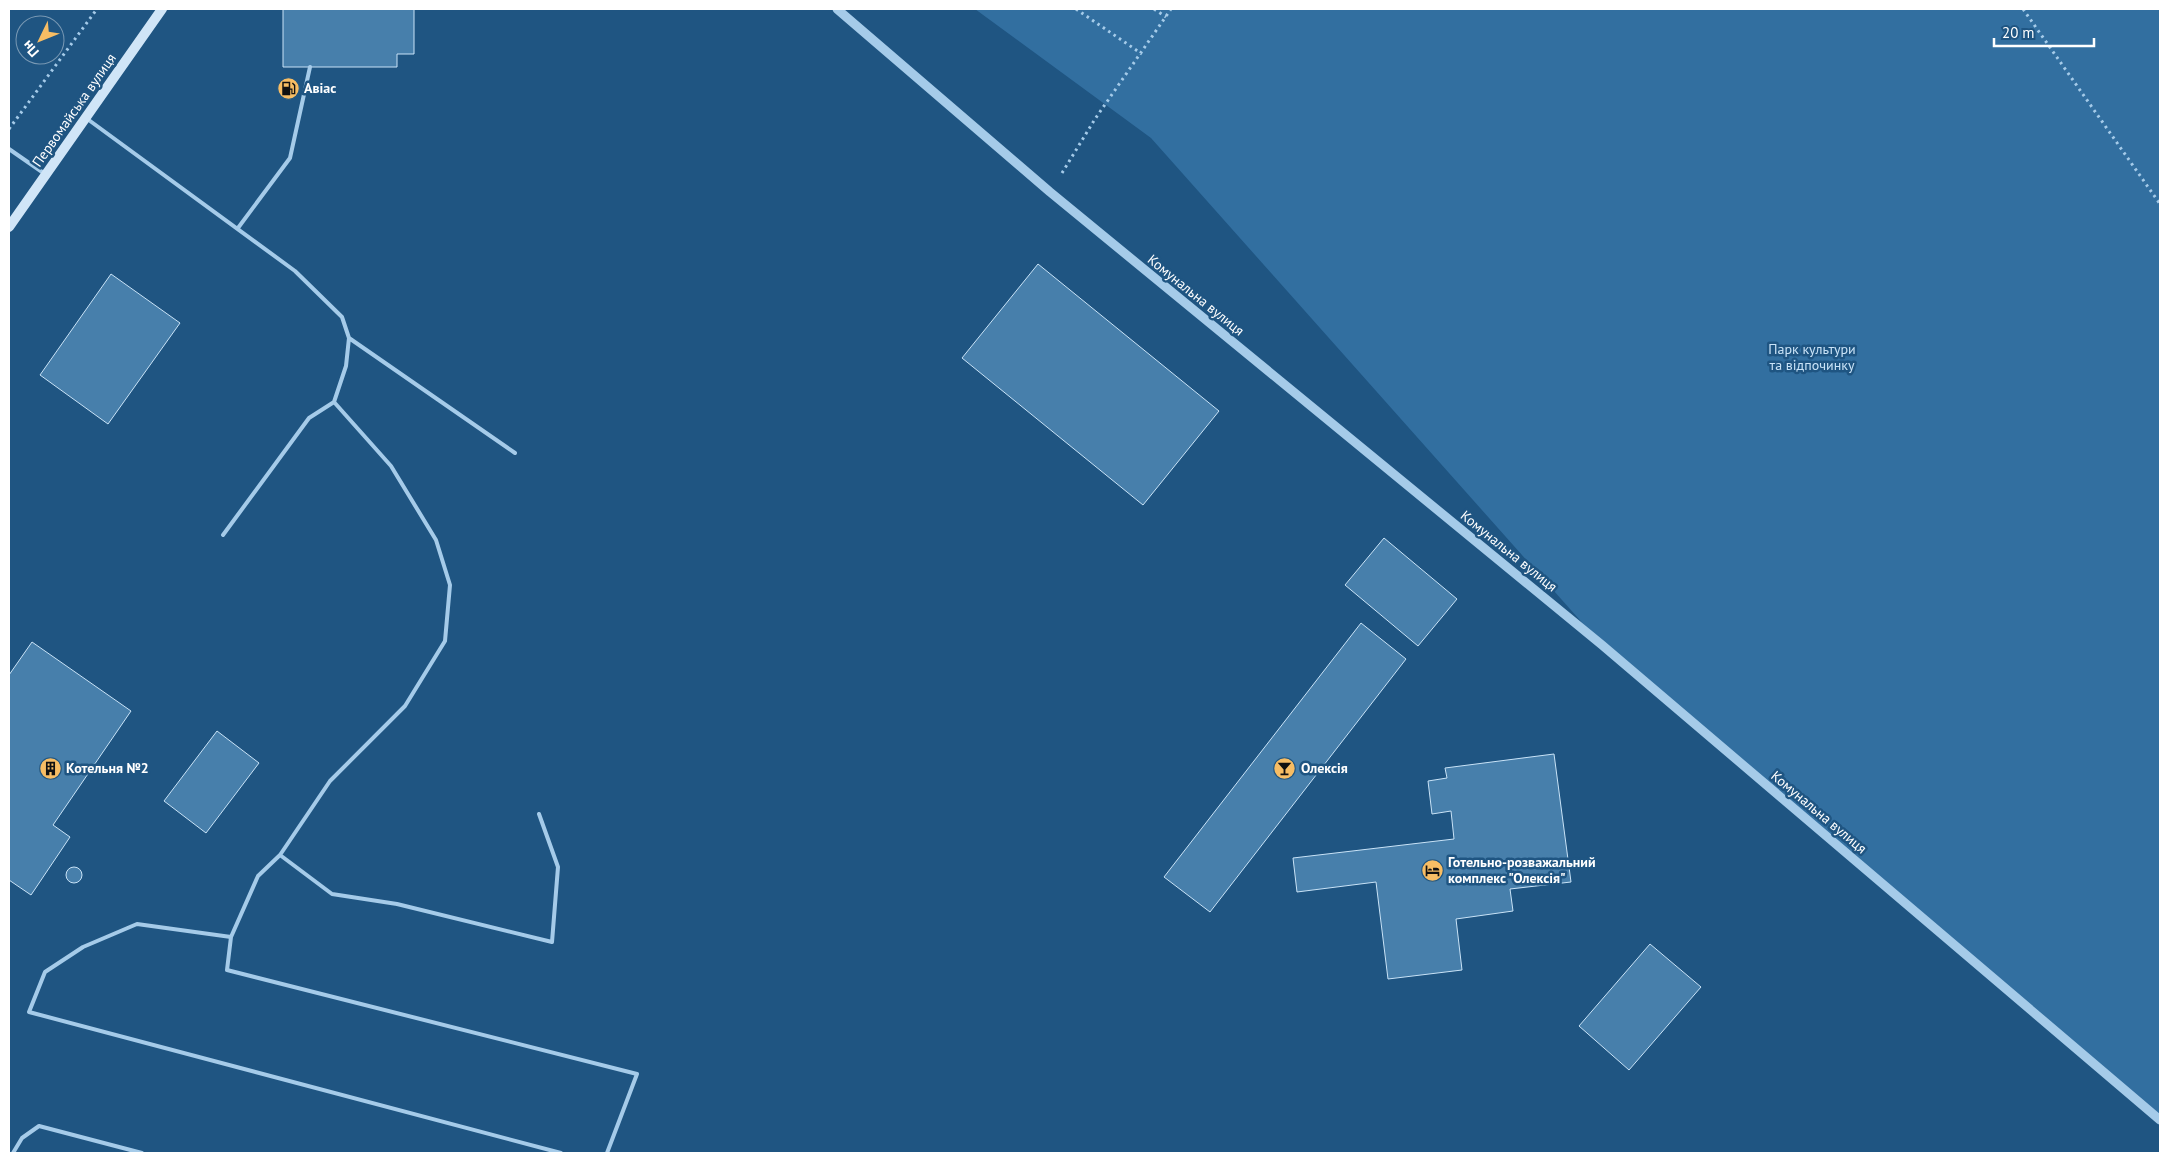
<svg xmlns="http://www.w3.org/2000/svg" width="2169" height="1162" font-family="'PT Sans',sans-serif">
  <rect width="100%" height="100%" fill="#1f5582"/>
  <path fill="#326fa0" d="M975,9H2160V1120L1602,645L1151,138Z"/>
  <path fill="#477fab" stroke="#c9e3f7" d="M283,9H414V54H397V67H283Z
    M1038,264L1219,411L1143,505L962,358Z
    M111,274L180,323L108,424L40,375Z
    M1384,538L1457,599L1418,646L1345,585Z
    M1361,623L1406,659L1210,912L1164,877Z
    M32,642L131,711L53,825L70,837L31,895L9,880V675Z
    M217,731L259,763L206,833L164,801Z
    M1554,754L1571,882L1510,889L1513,911L1456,919L1462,970L1388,979L1376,882L1297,892L1293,858L1454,839L1451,811L1432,814L1428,781L1447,778L1445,768Z
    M66 875a8 8 0 1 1 16 0a8 8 0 1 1-16 0Z
    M1650,944L1701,987L1629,1070L1579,1026Z"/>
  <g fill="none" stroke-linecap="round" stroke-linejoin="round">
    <path stroke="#a5cbe9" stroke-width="3" stroke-dasharray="2.5 4" stroke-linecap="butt" d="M1076,9L1142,54
      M1154,9L1166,17
      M2023,9L2160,204
      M9,129L97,9
      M1062,173L1095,119L1171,9"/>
    <path stroke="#a5cbe9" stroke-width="4" d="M86,118L295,271L342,317L349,338L346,366L334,402
      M9,149L45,174
      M238,228L290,158L310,67
      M349,338L515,453
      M223,535L309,418L334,402L391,466L436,540L450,585L445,641L405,706L330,781L280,855
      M231,937L258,876L280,855L332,894L397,904L552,942L558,867L539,814
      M13,1153L22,1138L39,1126L142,1153
      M561,1153L29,1012L45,972L83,947L137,924L231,937L227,970L637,1074L607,1153"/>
    <path stroke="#a5cbe9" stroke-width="9" d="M837,9L1050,192L1602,645L2160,1120"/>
    <path stroke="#d0e5f7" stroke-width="10" d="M9,227L162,9"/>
  </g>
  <defs>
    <symbol id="fuel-disc" viewBox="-11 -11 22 22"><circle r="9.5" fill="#f7bd64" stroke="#1f5582"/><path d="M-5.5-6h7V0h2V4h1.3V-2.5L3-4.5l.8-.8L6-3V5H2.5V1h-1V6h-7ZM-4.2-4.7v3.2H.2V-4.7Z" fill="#111"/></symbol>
    <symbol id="building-disc" viewBox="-11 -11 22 22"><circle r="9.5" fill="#f7bd64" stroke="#1f5582"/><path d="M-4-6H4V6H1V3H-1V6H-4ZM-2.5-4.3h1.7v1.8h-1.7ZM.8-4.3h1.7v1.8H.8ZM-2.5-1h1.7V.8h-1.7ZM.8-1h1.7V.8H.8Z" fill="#111"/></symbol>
    <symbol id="bar-disc" viewBox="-11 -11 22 22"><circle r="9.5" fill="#f7bd64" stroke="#1f5582"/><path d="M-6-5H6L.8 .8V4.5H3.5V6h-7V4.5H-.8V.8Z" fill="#111"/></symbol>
    <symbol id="hotel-disc" viewBox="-11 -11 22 22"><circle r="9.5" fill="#f7bd64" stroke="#1f5582"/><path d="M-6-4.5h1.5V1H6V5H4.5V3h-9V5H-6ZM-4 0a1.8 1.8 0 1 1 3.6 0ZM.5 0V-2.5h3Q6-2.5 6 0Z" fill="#111"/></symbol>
  </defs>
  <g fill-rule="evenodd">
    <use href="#fuel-disc" x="276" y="76" width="25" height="25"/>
    <use href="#building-disc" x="38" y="756" width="25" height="25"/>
    <use href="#bar-disc" x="1272" y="756" width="25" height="25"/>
    <use href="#hotel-disc" x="1420" y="858" width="25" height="25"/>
  </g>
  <g text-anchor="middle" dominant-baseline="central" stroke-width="5" stroke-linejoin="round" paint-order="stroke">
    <g font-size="14" font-weight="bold" fill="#fff" stroke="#1f5582" text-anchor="start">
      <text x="304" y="88">Авіас</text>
      <text x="66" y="768">Котельня №2</text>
      <text x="1301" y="768">Олексія</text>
      <text x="1448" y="862">Готельно-розважальний<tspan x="1448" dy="16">комплекс "Олексія"</tspan></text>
    </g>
    <g font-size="14" fill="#fff" stroke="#1f5582">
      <text transform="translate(74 110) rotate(-55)">Первомайська вулиця</text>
      <text transform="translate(1196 295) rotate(39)">Комунальна вулиця</text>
      <text transform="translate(1509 551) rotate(39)">Комунальна вулиця</text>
      <text transform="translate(1819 812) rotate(40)">Комунальна вулиця</text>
    </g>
    <g font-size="14" fill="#c9e3f7" stroke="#1f5582">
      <text x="1812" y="349">Парк культури<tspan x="1812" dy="16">та відпочинку</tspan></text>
    </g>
  </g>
  <rect width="2169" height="1162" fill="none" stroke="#ffffff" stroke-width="20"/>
  <g transform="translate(40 40) rotate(227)"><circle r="24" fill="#1f5582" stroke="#7999b4"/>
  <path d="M0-4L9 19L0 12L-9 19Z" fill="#f7bd64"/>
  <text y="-8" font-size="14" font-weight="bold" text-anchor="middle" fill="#ffffff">Пн</text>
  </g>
  <path d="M1994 38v8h100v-8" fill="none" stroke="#ffffff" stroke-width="2.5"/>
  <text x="2002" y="38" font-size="15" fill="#ffffff" stroke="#1f5582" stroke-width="4" paint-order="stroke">20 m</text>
</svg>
